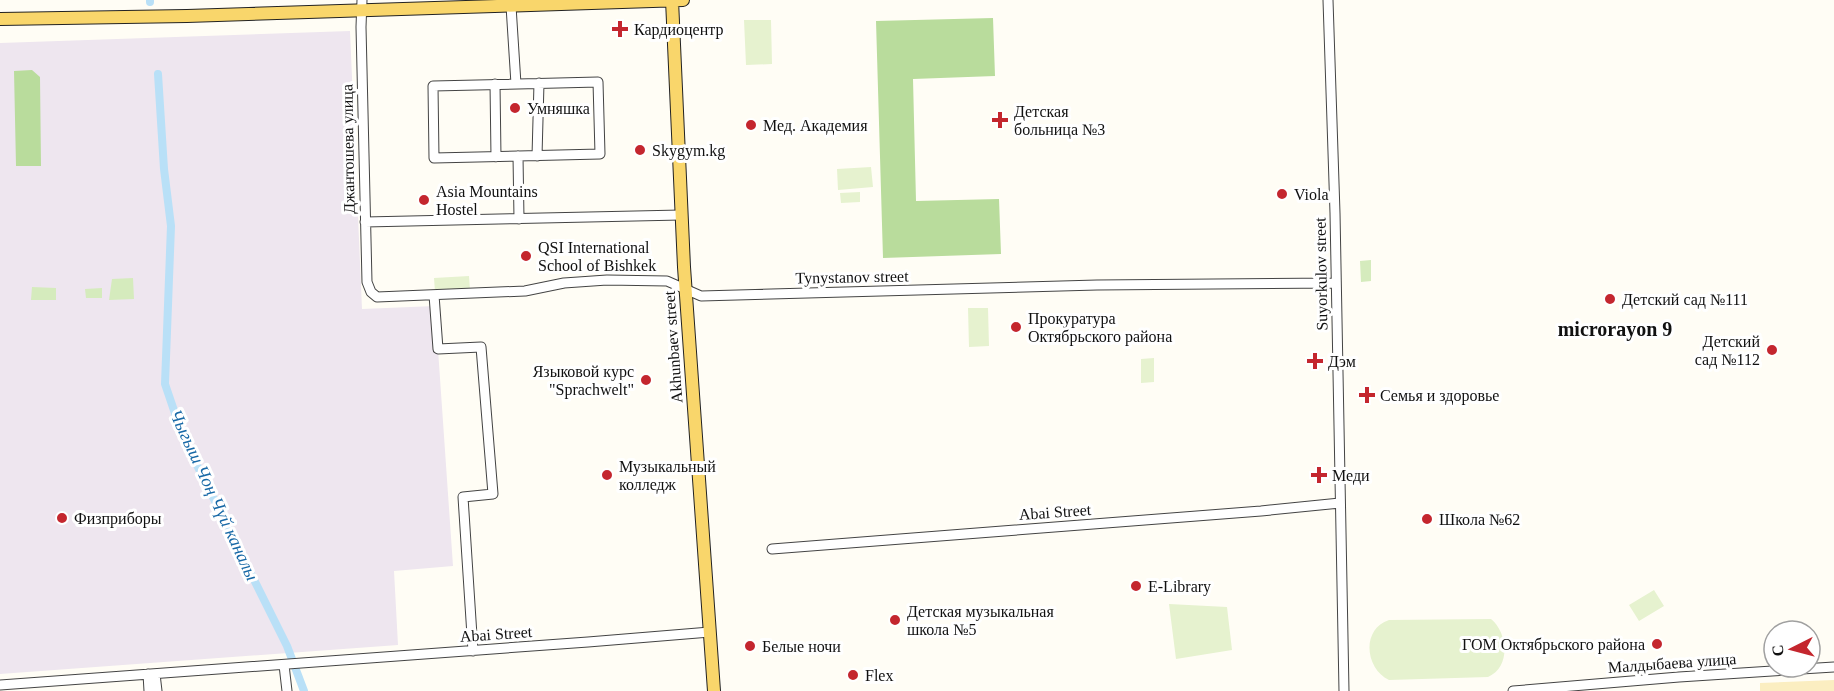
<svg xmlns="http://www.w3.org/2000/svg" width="1834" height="691" font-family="Georgia,serif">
  <rect width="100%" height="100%" fill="#fffdf5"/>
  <path fill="#eee6ef" d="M350,31L362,309L435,306L453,566L394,571L398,645L0,674V43Z"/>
  <path fill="#d5ebbd" d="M1371,260V281L1361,282L1360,261Z
    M133,278L134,299L109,300L112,279Z
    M32,287L56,288V300H31Z
    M102,288V298H86L85,289Z"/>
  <path fill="#b9dc9c" d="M993,18L995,76L913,79L916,201L999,199L1001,254L883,258L876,21Z
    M32,70L40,77L41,166H16L14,71Z"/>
  <path fill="#fbeec1" d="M1834,680V691H1760V683Z"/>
  <path fill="#e6f2cf" d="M744,20H771L772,64L746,65Z
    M871,167L873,187L838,190L837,169Z
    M860,192V202L841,203L840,193Z
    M469,276L470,290L435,292L434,278Z
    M968,308H988L989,346L969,347Z
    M1154,358V382L1141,383V359Z
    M1654,590L1664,606L1639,621L1629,605Z
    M1169,604L1227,607L1232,650L1176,659Z
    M1491,619C1508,633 1511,667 1488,677L1389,680C1365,669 1361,629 1389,620Z"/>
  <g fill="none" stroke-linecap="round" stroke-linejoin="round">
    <path stroke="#b9e0f7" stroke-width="8" d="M150,0V2
      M158,74L164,169L171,226L165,384L183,437L287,646L304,691"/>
    <defs>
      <path id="minor" d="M362,0L361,27L367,282L371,292L377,297L525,291L564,283L607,280L667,281L701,296L1097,285L1336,283
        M1328,0L1335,213L1344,691
        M511,6L516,84
        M598,82L600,154L434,158L433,86Z
        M495,84L496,157
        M518,156L519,219
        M537,156L539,83
        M365,222L681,215
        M434,295L438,349L481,347L493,494L463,497L473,651
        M772,549L1261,511L1340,503
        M284,665L287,691
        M148,674L149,691
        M155,674L157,691
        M0,685L588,642L710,632
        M1513,691L1679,677L1834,667"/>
      <path id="major" d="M672,0L684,267L714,691
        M0,19L187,16L683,0"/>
    </defs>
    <use href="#minor" stroke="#444" stroke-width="11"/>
    <use href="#major" stroke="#222" stroke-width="14"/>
    <use href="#minor" stroke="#fff" stroke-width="9"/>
    <use href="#major" stroke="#f9d66b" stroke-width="12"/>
  </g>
  <g fill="#c4262e" stroke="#fff" stroke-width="2">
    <path d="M617 20h6v6h6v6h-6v6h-6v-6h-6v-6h6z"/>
    <circle cx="515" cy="108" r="6"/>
    <path d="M997 111h6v6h6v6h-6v6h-6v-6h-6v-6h6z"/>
    <circle cx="751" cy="125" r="6"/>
    <circle cx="640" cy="150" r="6"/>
    <circle cx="1282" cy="194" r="6"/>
    <circle cx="424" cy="200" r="6"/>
    <circle cx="526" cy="256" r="6"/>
    <circle cx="1610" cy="299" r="6"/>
    <circle cx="1016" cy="327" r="6"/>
    <circle cx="1772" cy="350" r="6"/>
    <path d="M1312 352h6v6h6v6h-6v6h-6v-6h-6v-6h6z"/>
    <circle cx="646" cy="380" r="6"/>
    <path d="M1364 386h6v6h6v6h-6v6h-6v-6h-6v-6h6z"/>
    <circle cx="607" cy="475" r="6"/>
    <path d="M1316 466h6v6h6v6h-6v6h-6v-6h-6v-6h6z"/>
    <circle cx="62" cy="518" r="6"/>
    <circle cx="1427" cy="519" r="6"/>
    <circle cx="1136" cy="586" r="6"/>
    <circle cx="895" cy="620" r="6"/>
    <circle cx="1657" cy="644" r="6"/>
    <circle cx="750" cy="646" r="6"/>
    <circle cx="853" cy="675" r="6"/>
  </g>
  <g text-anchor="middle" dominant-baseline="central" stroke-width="6" stroke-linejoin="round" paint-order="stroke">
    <g font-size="16" fill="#111" stroke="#fff" text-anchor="start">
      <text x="634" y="29">Кардиоцентр</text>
      <text x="527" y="108">Умняшка</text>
      <text x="1014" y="111">Детская<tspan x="1014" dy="18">больница №3</tspan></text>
      <text x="763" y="125">Мед. Академия</text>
      <text x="652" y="150">Skygym.kg</text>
      <text x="436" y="191">Asia Mountains<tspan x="436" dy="18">Hostel</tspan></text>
      <text x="1294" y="194">Viola</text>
      <text x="538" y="247">QSI International<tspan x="538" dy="18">School of Bishkek</tspan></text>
      <text x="1622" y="299">Детский сад №111</text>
      <text x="1028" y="318">Прокуратура<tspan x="1028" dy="18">Октябрьского района</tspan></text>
      <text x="1760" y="341" text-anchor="end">Детский<tspan x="1760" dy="18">сад №112</tspan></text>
      <text x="1328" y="361">Дэм</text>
      <text x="634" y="371" text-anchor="end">Языковой курс<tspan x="634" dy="18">"Sprachwelt"</tspan></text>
      <text x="1380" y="395">Семья и здоровье</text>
      <text x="619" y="466">Музыкальный<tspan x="619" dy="18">колледж</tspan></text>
      <text x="1332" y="475">Меди</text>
      <text x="74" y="518">Физприборы</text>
      <text x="1439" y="519">Школа №62</text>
      <text x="1148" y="586">E-Library</text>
      <text x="907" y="611">Детская музыкальная<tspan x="907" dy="18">школа №5</tspan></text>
      <text x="1645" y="644" text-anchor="end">ГОМ Октябрьского района</text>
      <text x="762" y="646">Белые ночи</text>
      <text x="865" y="675">Flex</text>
    </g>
    <g font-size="16" fill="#111" stroke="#fff">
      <text transform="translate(348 149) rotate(-91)">Джантошева улица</text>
      <text transform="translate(1321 274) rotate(-91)">Suyorkulov street</text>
      <text transform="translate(852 277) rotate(-1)">Tynystanov street</text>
      <text transform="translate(673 347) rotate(-94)">Akhunbaev street</text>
      <text transform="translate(1055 512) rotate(-4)">Abai Street</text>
      <text transform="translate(496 634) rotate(-4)">Abai Street</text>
      <text transform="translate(1672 663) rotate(-4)">Малдыбаева улица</text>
    </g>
    <g font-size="18" font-style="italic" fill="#1768a6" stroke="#fff">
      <text transform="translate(214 495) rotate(65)">Чыгыш Чоң Чүй каналы</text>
    </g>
    <g font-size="20" font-weight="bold" fill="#111" stroke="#fff">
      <text x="1615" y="329">microrayon 9</text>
    </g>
  </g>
  <g transform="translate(1792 649) rotate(264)"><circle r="28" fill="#ffffff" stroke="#a0a0a0" stroke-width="1.5"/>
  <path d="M0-4.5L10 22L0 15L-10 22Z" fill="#c4262e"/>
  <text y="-9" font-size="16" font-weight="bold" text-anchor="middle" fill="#111111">С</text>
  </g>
</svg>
